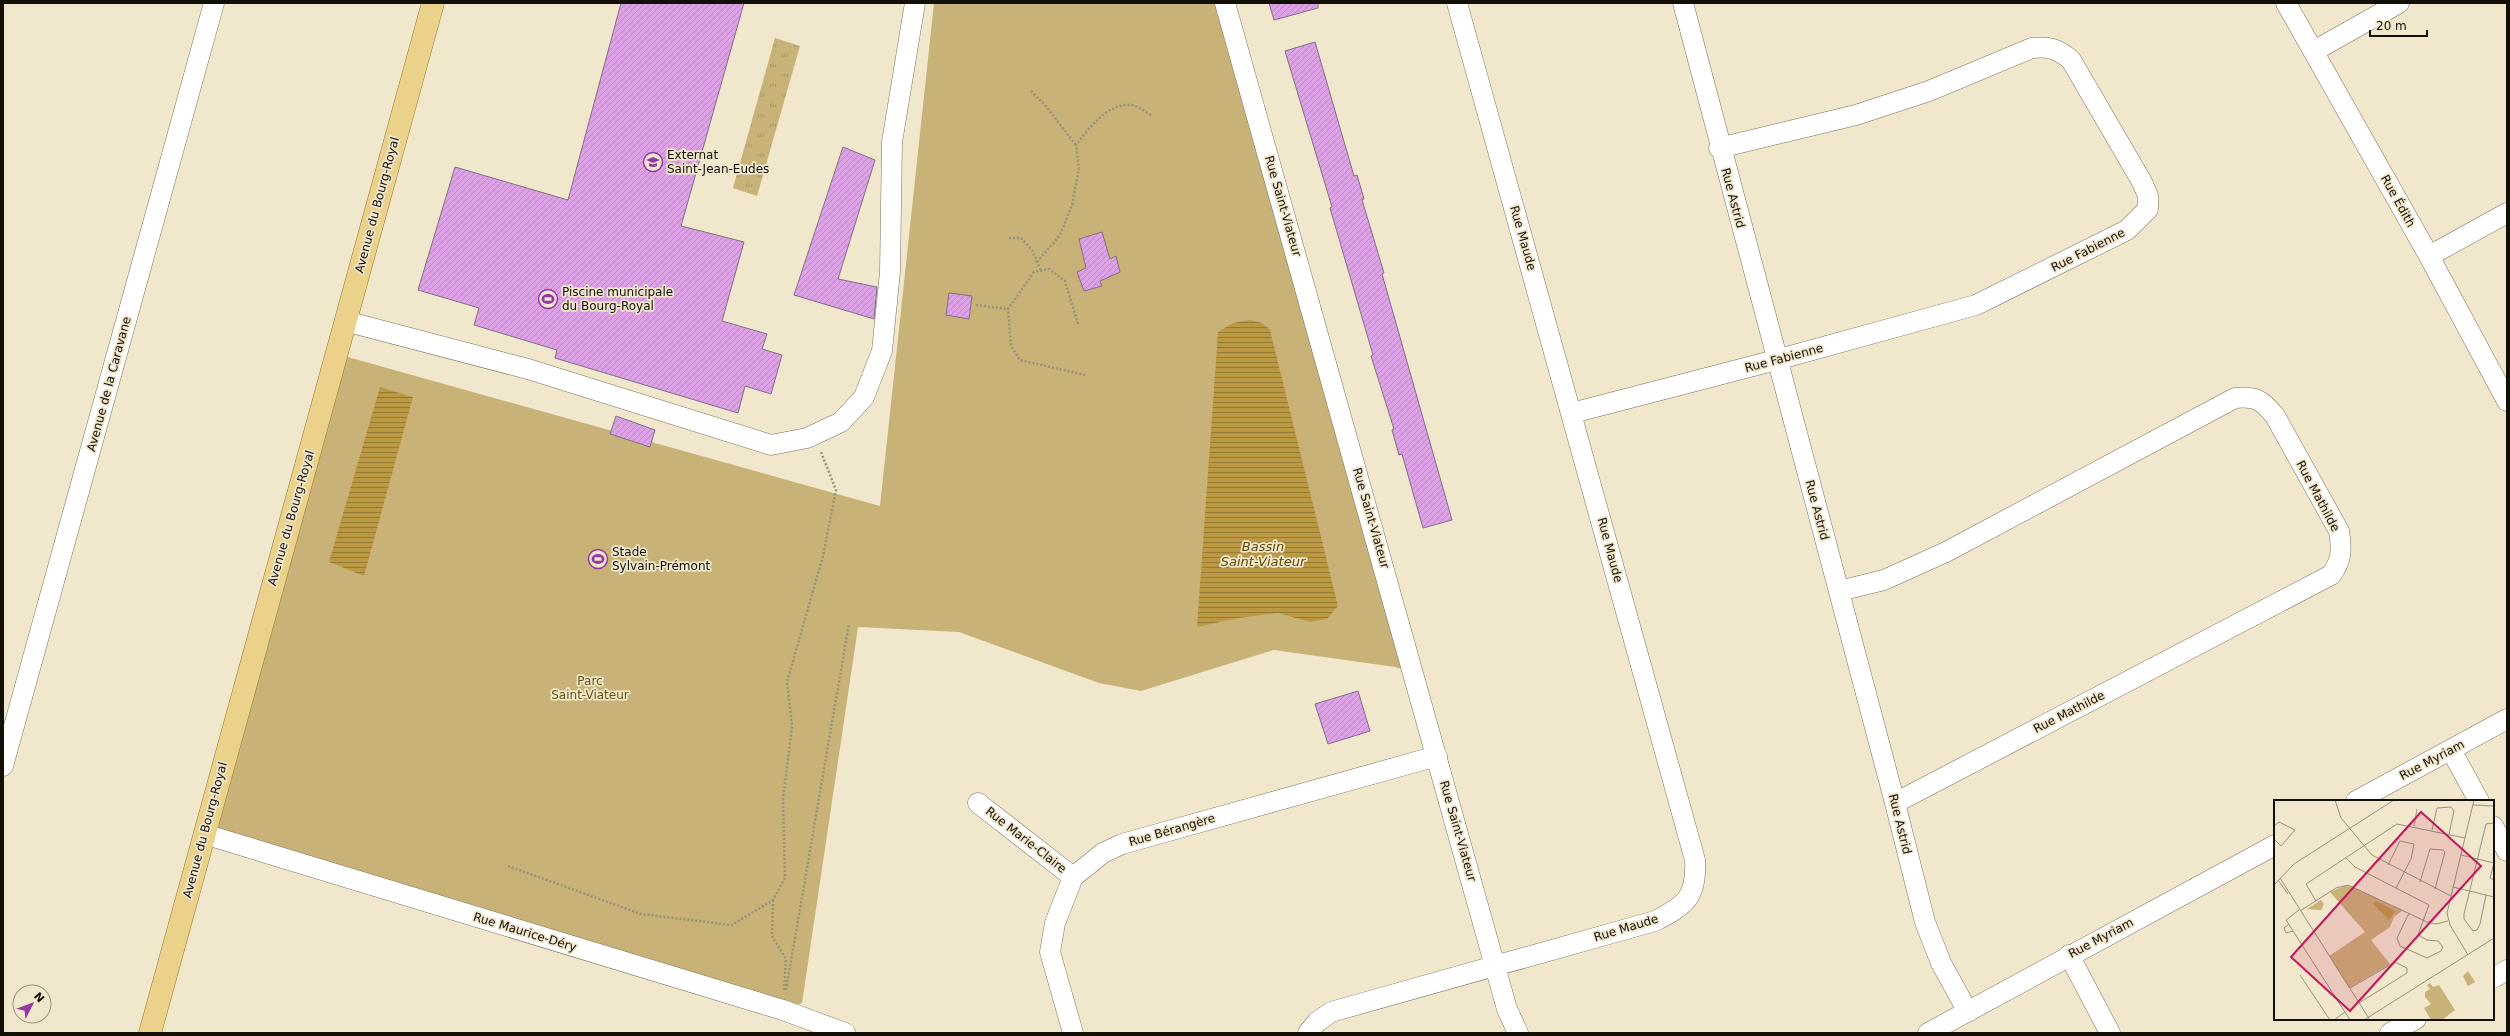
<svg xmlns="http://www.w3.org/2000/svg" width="2510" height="1036" font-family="'DejaVu Sans',sans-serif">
  <defs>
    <pattern id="grass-tufts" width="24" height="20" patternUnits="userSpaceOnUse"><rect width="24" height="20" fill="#c9b277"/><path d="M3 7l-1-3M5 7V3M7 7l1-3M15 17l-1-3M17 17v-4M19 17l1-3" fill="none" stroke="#ac9865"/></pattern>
    <pattern id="water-rules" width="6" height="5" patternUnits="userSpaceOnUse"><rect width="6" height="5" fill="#ba9942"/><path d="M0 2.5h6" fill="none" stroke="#967b35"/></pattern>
    <pattern id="building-hatch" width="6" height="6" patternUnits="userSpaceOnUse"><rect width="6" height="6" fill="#dca2e5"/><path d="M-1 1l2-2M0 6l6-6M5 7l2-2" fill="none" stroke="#bc8ac3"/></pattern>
  </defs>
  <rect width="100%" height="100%" fill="#f1e7cd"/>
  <path fill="url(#grass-tufts)" d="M775,38L800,46L757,196L733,188Z"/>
  <path fill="#c9b277" d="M934,3H1225L1414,673L1395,667L1274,650L1141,691L1099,683L959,632L858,627L802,1003L783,1010L204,834L337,354L880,506Z"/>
  <path fill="url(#water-rules)" d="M1250,320L1262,323L1270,330L1338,606L1327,619L1310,622L1278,613L1238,618L1197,627L1218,332L1233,323Z
    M380,387L413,397L364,576L329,562Z"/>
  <path fill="url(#building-hatch)" stroke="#806f83" d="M621,3H744L681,226L744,242L722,321L767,334L762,349L782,355L771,394L745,386L738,413L555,358L557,350L474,325L479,308L418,290L455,167L568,200Z
    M1269,3H1318V8L1274,20Z
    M1315,42L1354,176L1357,175L1364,199L1362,200L1384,273L1382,274L1452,520L1423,528L1402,454L1399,455L1392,430L1394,429L1371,356L1373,355L1330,208L1332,207L1285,51Z
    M843,147L875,160L838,279L877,287L874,319L794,295Z
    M1102,232L1110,259L1116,256L1120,272L1100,281L1102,286L1084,291L1077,272L1086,268L1079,239Z
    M949,293L972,296L969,319L946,315Z
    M616,416L655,430L650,447L610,434Z
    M1358,691L1370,731L1328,744L1315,704Z"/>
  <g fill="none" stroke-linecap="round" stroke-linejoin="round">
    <defs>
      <path id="minor" d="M1225,3L1507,1009L1518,1033
        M1683,3L1895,803L1925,922L1941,963L1968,1012
        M2286,3L2429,256L2507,401
        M2314,51L2399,3
        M2429,256L2507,213
        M345,321L528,369L771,445L807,438L841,422L864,397L882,351L890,272L892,142L915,3
        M1572,413L1776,360L1976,305L2127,230L2148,209V196L2142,182L2071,60C2058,49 2049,46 2032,48L1929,91L1856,115L1719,148
        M1839,591L1884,580L1946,552L2235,398C2256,396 2262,400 2275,416L2339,531C2342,550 2342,560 2331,575L1895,803
        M2451,750L2479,801
        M3,766L214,3
        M2356,801L2507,719
        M978,803L1073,877
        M2493,826L2507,851
        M204,834L783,1010L845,1033
        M2069,955L2110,1033
        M2493,978L2507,970
        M1073,1033L1050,952L1055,923L1073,877L1103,853L1122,844L1437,756
        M1308,1033L1317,1022L1331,1012L1655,921C1686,905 1697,897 1695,860L1457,3
        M1928,1033L2275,845
        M2390,1033L2416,1019"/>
      <path id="major" d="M150,1033L433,3"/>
    </defs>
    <use href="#minor" stroke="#7a715a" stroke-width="21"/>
    <use href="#major" stroke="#967928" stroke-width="23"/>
    <path stroke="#98917d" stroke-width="2.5" stroke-dasharray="2 2" stroke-linecap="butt" d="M1031,91L1044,104L1076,145
      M1009,238H1021L1032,250L1041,271
      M1037,262L1060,235L1072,205L1079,168L1076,145C1088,129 1108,102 1132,105C1138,106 1146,112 1151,115
      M976,305L1008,309
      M1078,324L1065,281L1049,269L1034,272L1008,309L1011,346L1020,360L1085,375
      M508,866L641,914L732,925L773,900L785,878L783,799L792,726L787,682L823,556L836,490L821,452
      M773,900L772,936L786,959L784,990
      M786,990L849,624"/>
    <use href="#minor" stroke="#fff" stroke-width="20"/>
    <use href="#major" stroke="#ebd189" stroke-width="22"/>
  </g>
  <defs>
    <symbol id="school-ring" viewBox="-11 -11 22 22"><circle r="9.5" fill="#f1e7cd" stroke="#9538a3" stroke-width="1.5"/><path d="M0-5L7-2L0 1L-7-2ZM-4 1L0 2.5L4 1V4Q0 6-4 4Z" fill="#9538a3"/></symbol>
    <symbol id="stadium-ring" viewBox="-11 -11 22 22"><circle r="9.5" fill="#f1e7cd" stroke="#9538a3" stroke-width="1.5"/><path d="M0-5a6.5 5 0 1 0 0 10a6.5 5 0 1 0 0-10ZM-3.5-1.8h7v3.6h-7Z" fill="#9538a3"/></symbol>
  </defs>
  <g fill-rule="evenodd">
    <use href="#school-ring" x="642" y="151" width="22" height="22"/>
    <use href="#stadium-ring" x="537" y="288" width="22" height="22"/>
    <use href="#stadium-ring" x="587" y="548" width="22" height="22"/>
  </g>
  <g text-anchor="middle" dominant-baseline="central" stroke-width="3.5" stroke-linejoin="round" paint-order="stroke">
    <g font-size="12" fill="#120f06" stroke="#f1e7cd" text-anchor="start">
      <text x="667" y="155">Externat<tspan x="667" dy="14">Saint-Jean-Eudes</tspan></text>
      <text x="562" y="292">Piscine municipale<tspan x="562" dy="14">du Bourg-Royal</tspan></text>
      <text x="612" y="552">Stade<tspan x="612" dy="14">Sylvain-Prémont</tspan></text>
    </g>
    <g font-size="12" fill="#120f06" stroke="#f1e7cd">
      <text transform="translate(1733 198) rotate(75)">Rue Astrid</text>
      <text transform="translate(2398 201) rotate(61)">Rue Édith</text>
      <text transform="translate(377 205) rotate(-75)">Avenue du Bourg-Royal</text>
      <text transform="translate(1283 206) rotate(74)">Rue Saint-Viateur</text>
      <text transform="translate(1523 238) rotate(74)">Rue Maude</text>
      <text transform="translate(2088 250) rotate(-27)">Rue Fabienne</text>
      <text transform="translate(1784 358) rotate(-15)">Rue Fabienne</text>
      <text transform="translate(109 384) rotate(-75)">Avenue de la Caravane</text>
      <text transform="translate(2318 496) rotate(62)">Rue Mathilde</text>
      <text transform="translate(1817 510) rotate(75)">Rue Astrid</text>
      <text transform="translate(291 518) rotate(-74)">Avenue du Bourg-Royal</text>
      <text transform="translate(1371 518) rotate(74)">Rue Saint-Viateur</text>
      <text transform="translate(1610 550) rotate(75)">Rue Maude</text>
      <text transform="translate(2069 712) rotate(-27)">Rue Mathilde</text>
      <text transform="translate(2432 760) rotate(-28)">Rue Myriam</text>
      <text transform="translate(1900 824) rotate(76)">Rue Astrid</text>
      <text transform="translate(205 830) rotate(-75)">Avenue du Bourg-Royal</text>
      <text transform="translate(1172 830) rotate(-16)">Rue Bérangère</text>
      <text transform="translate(1458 831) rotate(74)">Rue Saint-Viateur</text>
      <text transform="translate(1026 840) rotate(38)">Rue Marie-Claire</text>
      <text transform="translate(1626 928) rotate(-17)">Rue Maude</text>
      <text transform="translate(525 932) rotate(17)">Rue Maurice-Déry</text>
      <text transform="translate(2101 938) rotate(-28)">Rue Myriam</text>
    </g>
    <g font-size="12" fill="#695210" stroke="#f1e7cd">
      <text x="590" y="681">Parc<tspan x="590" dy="14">Saint-Viateur</tspan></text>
    </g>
    <g font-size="13" font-style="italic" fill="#5d4700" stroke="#f1e7cd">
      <text x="1263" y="546">Bassin<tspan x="1263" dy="15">Saint-Viateur</tspan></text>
    </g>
  </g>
  <g transform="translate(2274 800)">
    <rect width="220" height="220" fill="#f1e7cd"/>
    <path d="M47,100L50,104L47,110L33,109ZM194,171L201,182L194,186L189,176ZM156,183L159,187L165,185L181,210L168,220H157L150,208L157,204L151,197V192L156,189L153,185Z" fill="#c9b277"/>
    <path d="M73,85L129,110L120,117L116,127L97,140L116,164L75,188L55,156L91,132L56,92Z" fill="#c9b277"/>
    <path d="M102,101L121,111L115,120L99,104Z" fill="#ba9942"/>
    <path fill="none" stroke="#98917d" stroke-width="1" d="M61,0L67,18L98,55L177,96M199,5L220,6M0,26L5,22L21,30L7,46L0,39M140,26L143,9M158,30L163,8L177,7L180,11L175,34M187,55L220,63M72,58L81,67L155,105L144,135L153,140L164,141L169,147L167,151L153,158L126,146L123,138L135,113M220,63L216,78L220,80M114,65L126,41L140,44L137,59L122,88M6,78L96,220M4,80L14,94M146,82L156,49L169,50L171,52L161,89M0,85L20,64L120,0M179,87L220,97M212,95L206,124L203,130L199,131L190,119V114L212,24L220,23M42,101L32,84L123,24L191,38M25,110L12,120L76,220M26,111L62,88L74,85L153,122L162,124L174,121M15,124L10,128L12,133L19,131M194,155L176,125L173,113L200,0M26,175L56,220M76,188L121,162L133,168V173L85,203M60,220L71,212M90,220L220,138"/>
    <path fill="#c2185b" fill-opacity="0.15" stroke="#c2185b" stroke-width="2" d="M147,12L207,66L76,211L17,157Z"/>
    <rect width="220" height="220" fill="none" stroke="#120f06" stroke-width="2"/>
  </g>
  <rect width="2510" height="1036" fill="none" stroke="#120f06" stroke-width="8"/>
  <g transform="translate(32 1004) rotate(48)"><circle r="19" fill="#f1e7cd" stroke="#98917d"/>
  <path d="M0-3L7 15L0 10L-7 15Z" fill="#9538a3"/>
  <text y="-6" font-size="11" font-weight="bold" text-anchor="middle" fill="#120f06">N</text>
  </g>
  <path d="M2370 30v6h57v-6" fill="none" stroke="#120f06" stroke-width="2"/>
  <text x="2376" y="30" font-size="12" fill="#120f06" stroke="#f1e7cd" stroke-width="3" paint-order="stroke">20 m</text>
</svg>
